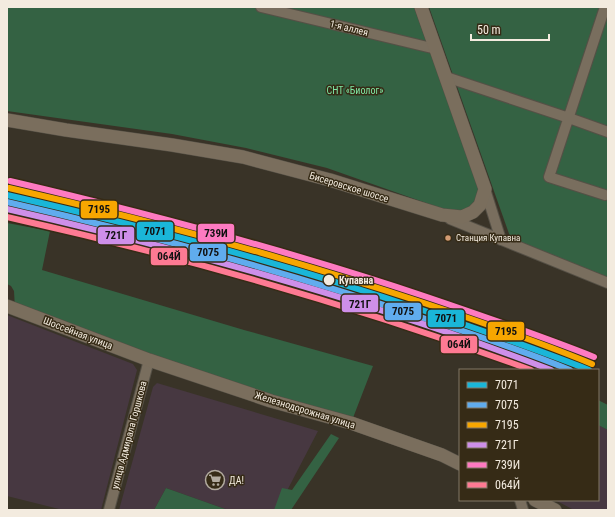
<svg xmlns="http://www.w3.org/2000/svg" width="615" height="517" font-family="'Roboto Condensed',sans-serif">
  <rect width="100%" height="100%" fill="#393327"/>
  <path fill="#473841" d="M7,315L133,364L137,370L101,510H63L7,496Z
    M157,383L318,431L277,510H228L166,488L154,510H119L153,387Z
    M598,425L608,430V510H574L555,500H598Z"/>
  <path fill="#346243" d="M7,7H414L479,190C471,213 465,211 443,209L327,168L246,148L172,134L7,111Z
    M429,7H608V283L513,245Z
    M7,223L50,231L42,270L244,330L373,366L351,423L15,309L14,291L11,286L7,284Z
    M598,400L608,405V430L598,425Z
    M331,434L339,438L291,510H274L282,488L292,490Z
    M166,488L228,510H154Z"/>
  <g fill="none" stroke-linecap="round" stroke-linejoin="round">
    <defs>
      <path id="minor" d="M261,7L436,49
        M605,7L549,177L605,195
        M446,77L569,118L608,132
        M485,189L501,240
        M450,219L608,283
        M520,500L523,510
        M109,510L149,360"/>
      <path id="major" d="M7,120L66,130L172,145L243,157L330,180L442,215L462,217L473,212L480,205L485,189L421,7
        M7,306L149,360L271,401L351,423L442,455L460,464
        M535,500L555,510"/>
    </defs>
    <use href="#minor" stroke="#555046" stroke-width="12"/>
    <use href="#major" stroke="#555046" stroke-width="14"/>
    <use href="#minor" stroke="#796e5e" stroke-width="10"/>
    <use href="#major" stroke="#7a6e5d" stroke-width="13"/>
    <defs>
      <path id="rail-1" d="M7,195C147,227 286,264 422,310C478,329 534,348 589,370"/>
      <path id="rail-2" d="M7,202C146,234 284,271 420,317C470,333 521,350 570,370"/>
      <path id="rail-3" d="M9,188C149,220 288,258 424,303C481,322 537,341 592,364"/>
      <path id="rail-4" d="M7,209C191,251 374,302 551,370"/>
      <path id="rail-5" d="M10,181C151,214 290,251 427,297C483,316 539,335 594,357"/>
      <path id="rail-6" d="M7,217C185,257 360,307 531,370"/>
    </defs>
    <use href="#rail-1" stroke="#362b16" stroke-width="9"/>
    <use href="#rail-2" stroke="#362b16" stroke-width="9"/>
    <use href="#rail-3" stroke="#362b16" stroke-width="9"/>
    <use href="#rail-4" stroke="#362b16" stroke-width="9"/>
    <use href="#rail-5" stroke="#362b16" stroke-width="9"/>
    <use href="#rail-6" stroke="#362b16" stroke-width="9"/>
    <use href="#rail-1" stroke="#1ab6d8" stroke-width="6"/>
    <use href="#rail-2" stroke="#60acee" stroke-width="6"/>
    <use href="#rail-3" stroke="#f7a600" stroke-width="6"/>
    <use href="#rail-4" stroke="#ce8fe9" stroke-width="6"/>
    <use href="#rail-5" stroke="#fe7ac1" stroke-width="6"/>
    <use href="#rail-6" stroke="#fe7a93" stroke-width="6"/>
  </g>
  <defs>
    <symbol id="supermarket-ring" viewBox="-11 -11 22 22"><circle r="9.5" fill="#362b16" stroke="#b2ab9f" stroke-width="1.5"/><path d="M-6-5.5h2.5l.6 2H6L4.5 2H-2.5L-4.4-4H-6ZM-1.5 3.2a1.3 1.3 0 1 0 .1 0ZM3 3.2a1.3 1.3 0 1 0 .1 0Z" fill="#b2ab9f"/></symbol>
  </defs>
  <g fill-rule="evenodd">
    <use href="#supermarket-ring" x="204" y="469" width="22" height="22"/>
  </g>
  <circle fill="#d39c74" stroke="#362b16" stroke-width="1.5" cx="448" cy="238" r="3.5"/>
  <circle fill="#f3ebdf" stroke="#362b16" stroke-width="1.5" cx="329" cy="280" r="6"/>
  <g text-anchor="middle" dominant-baseline="central" stroke-width="3" stroke-linejoin="round" paint-order="stroke">
    <g font-size="9" fill="#f3ebdf" stroke="#362b16" text-anchor="start">
      <text x="456" y="238">Станция Купавна</text>
    </g>
    <g font-size="10" fill="#f3ebdf" stroke="#362b16">
      <text transform="translate(349 28) rotate(14)">1-я аллея</text>
      <text transform="translate(349 187) rotate(17)">Бисеровское шоссе</text>
      <text transform="translate(78 333) rotate(21)">Шоссейная улица</text>
      <text transform="translate(305 410) rotate(17)">Железнодорожная улица</text>
      <text transform="translate(129 435) rotate(-75)">улица Адмирала Горшкова</text>
    </g>
    <g font-size="10" fill="#7fe9a5" stroke="#362b16">
      <text x="355" y="90">СНТ «Биолог»</text>
    </g>
    <g font-size="10" font-weight="bold" fill="#f3ebdf" stroke="#362b16" text-anchor="start">
      <text x="339" y="280">Купавна</text>
    </g>
    <g font-size="10" fill="#f3ebdf" stroke="#362b16" text-anchor="start">
      <text x="229" y="480">ДА!</text>
    </g>
  </g>
  <g stroke="#362b16" stroke-width="1.5">
    <rect x="80" y="200" width="38" height="19" rx="4" fill="#f7a600"/>
    <rect x="136" y="221" width="38" height="20" rx="4" fill="#1ab6d8"/>
    <rect x="197" y="223" width="38" height="20" rx="4" fill="#fe7ac1"/>
    <rect x="97" y="226" width="38" height="19" rx="4" fill="#ce8fe9"/>
    <rect x="189" y="243" width="38" height="19" rx="4" fill="#60acee"/>
    <rect x="150" y="247" width="38" height="19" rx="4" fill="#fe7a93"/>
    <rect x="341" y="294" width="38" height="19" rx="4" fill="#ce8fe9"/>
    <rect x="384" y="302" width="38" height="19" rx="4" fill="#60acee"/>
    <rect x="427" y="309" width="38" height="19" rx="4" fill="#1ab6d8"/>
    <rect x="487" y="321" width="38" height="20" rx="4" fill="#f7a600"/>
    <rect x="440" y="335" width="38" height="19" rx="4" fill="#fe7a93"/>
  </g>
  <g font-size="11" text-anchor="middle" font-weight="bold" fill="#111">
    <text x="99" y="213">7195</text>
    <text x="155" y="235">7071</text>
    <text x="216" y="237">739И</text>
    <text x="116" y="239">721Г</text>
    <text x="208" y="256">7075</text>
    <text x="169" y="260">064Й</text>
    <text x="360" y="308">721Г</text>
    <text x="403" y="315">7075</text>
    <text x="446" y="322">7071</text>
    <text x="506" y="335">7195</text>
    <text x="459" y="348">064Й</text>
  </g>
  <rect width="615" height="517" fill="none" stroke="#f3ebdf" stroke-width="16"/>
  <rect x="459" y="369" width="140" height="132" fill="#362b16" stroke="#827866"/>
  <rect x="467" y="382" width="20" height="6" fill="#1ab6d8" stroke="#827866"/>
  <text x="495" y="389" font-size="12" fill="#f3ebdf">7071</text>
  <rect x="467" y="402" width="20" height="6" fill="#60acee" stroke="#827866"/>
  <text x="495" y="409" font-size="12" fill="#f3ebdf">7075</text>
  <rect x="467" y="422" width="20" height="6" fill="#f7a600" stroke="#827866"/>
  <text x="495" y="429" font-size="12" fill="#f3ebdf">7195</text>
  <rect x="467" y="442" width="20" height="6" fill="#ce8fe9" stroke="#827866"/>
  <text x="495" y="449" font-size="12" fill="#f3ebdf">721Г</text>
  <rect x="467" y="462" width="20" height="6" fill="#fe7ac1" stroke="#827866"/>
  <text x="495" y="469" font-size="12" fill="#f3ebdf">739И</text>
  <rect x="467" y="482" width="20" height="6" fill="#fe7a93" stroke="#827866"/>
  <text x="495" y="489" font-size="12" fill="#f3ebdf">064Й</text>
  <path d="M471 34v6h78v-6" fill="none" stroke="#f3ebdf" stroke-width="2"/>
  <text x="477" y="34" font-size="12" fill="#f3ebdf" stroke="#362b16" stroke-width="3" paint-order="stroke">50 m</text>
</svg>
